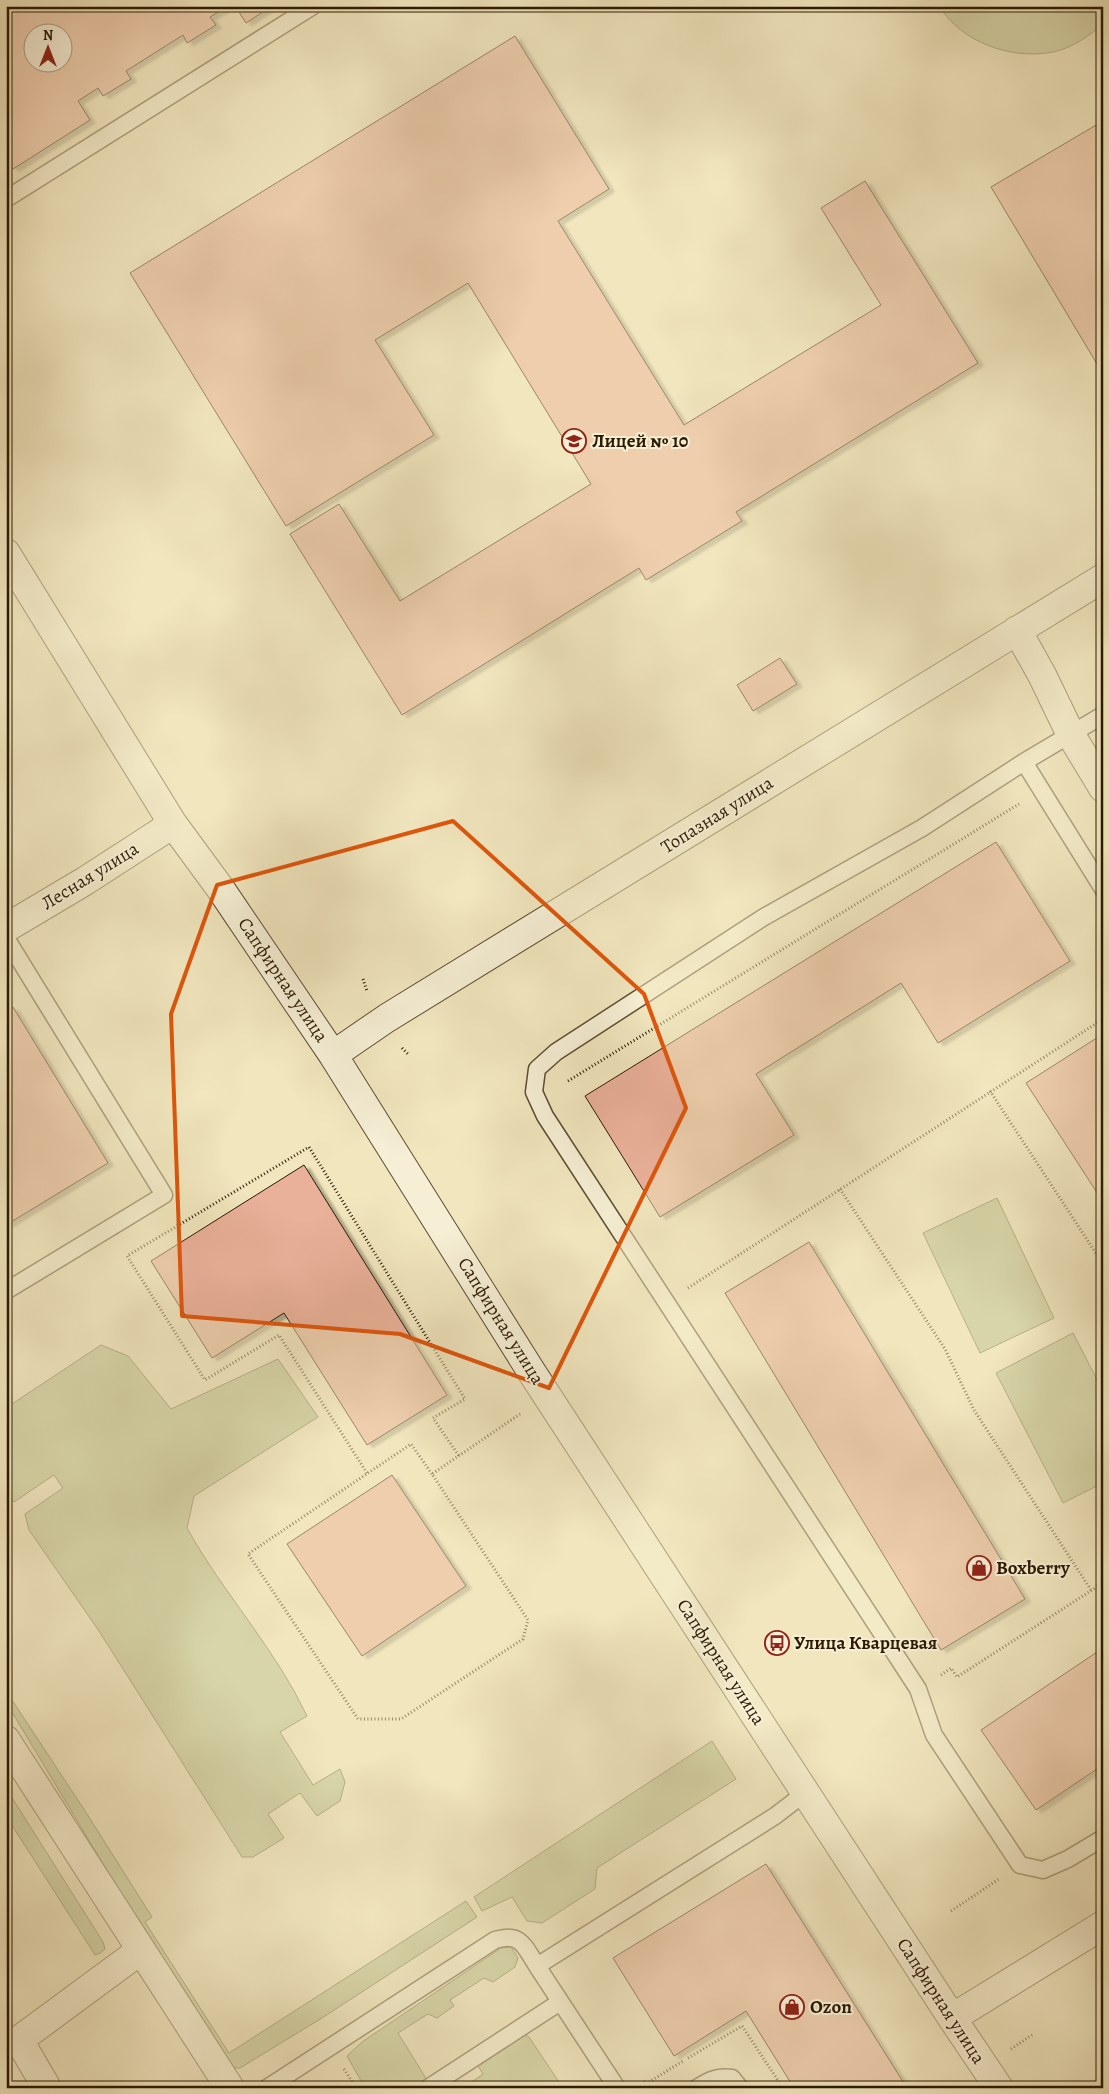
<svg xmlns="http://www.w3.org/2000/svg" width="1109" height="2094" font-family="Alegreya,serif">
  <defs>
    <filter id="shadow"><feDropShadow dx="5.5" dy="3" stdDeviation="1" flood-color="#0004"/></filter>
  </defs>
  <rect width="100%" height="100%" fill="#f1e6be"/>
  <filter id="stains"><feTurbulence type="fractalNoise" baseFrequency=".004" numOctaves="4"/><feColorMatrix values="0 0 0 0 .2 0 0 0 0 .09 0 0 0 0 .02 0 0 0 .5 -.17"/></filter>
  <radialGradient id="worn" r=".72"><stop offset=".6" stop-color="#630" stop-opacity="0"/><stop offset="1" stop-color="#630" stop-opacity=".3"/></radialGradient>
  <path fill="#bbc491" stroke="#746f4a" d="M939,6H1103V24C1089,36 1072,48 1053,52C1012,60 962,43 939,6Z
    M997,1198L1054,1318L980,1353L923,1233Z
    M1073,1333L1103,1391V1483L1063,1503L996,1373Z
    M101,1345L128,1356L171,1409L278,1359L318,1417L194,1496L187,1528C223,1593 275,1648 307,1716L280,1732L313,1785L340,1769L345,1782L340,1801L317,1816L300,1793L268,1814L284,1838L253,1857H242L99,1631L29,1530L25,1514L63,1488L54,1475L14,1502L6,1491V1408Z
    M6,1691L87,1814L152,1917L145,1922L229,2053L466,1901L477,1917L322,2018L240,2068H232L157,1954L6,1702Z
    M712,1741L736,1779L597,1868L595,1889L542,1923L527,1921L512,1897L482,1911L474,1897Z
    M9,1793L103,1942L105,1949L100,1953L95,1955L6,1816V1795Z
    M511,1947L518,1958L515,1967L493,1982L484,1978L450,2000L454,2006L437,2018L428,2014L398,2033L432,2088H365L347,2056L362,2042L501,1948Z
    M525,2035L529,2037L563,2088H463L483,2074L475,2061Z"/>
  <path fill="#eab19a" stroke="#2c1a02" fill-rule="evenodd" filter="url(#shadow)" d="M6,6H229L210,17L216,25L187,43L183,35L126,71L131,79L103,96L98,88L78,101L90,120L13,169L6,159ZM32,32H62V62H32Z
    M235,6H272L246,23Z
    M515,36L609,189L558,221L684,425L881,305L821,208L865,181L978,363L736,512L742,521L646,580L639,568L402,715L290,534L339,504L400,601L591,484L468,283L375,340L434,435L286,526L130,273Z
    M1103,121V374L991,187Z
    M780,658L797,684L753,711L737,685Z
    M996,842L1070,961L938,1043L901,983L756,1074L794,1135L660,1217L585,1096Z
    M13,1007L108,1163L6,1225V1011Z
    M1103,1034V1202L1026,1083Z
    M304,1165L447,1395L367,1445L284,1313L212,1358L151,1261Z
    M809,1242L1025,1599L941,1650L725,1293Z
    M392,1475L466,1586L362,1656L287,1544Z
    M1103,1648V1765L1036,1810L981,1730Z
    M766,1864L907,2088H794L746,2011L674,2056L613,1958Z"/>
  <g fill="none" stroke-linecap="round" stroke-linejoin="round">
    <defs>
      <path id="lane" d="M6,199L313,6
        M1103,715L1024,762L922,828L764,917L556,1052L537,1069L534,1092L545,1116L918,1689L934,1735L1020,1865L1043,1870L1068,1859L1103,1838
        M1024,762L1103,889
        M6,938L164,1195L6,1291
        M537,1966L617,2088
        M267,2088L495,1940C521,1932 524,1946 537,1966L775,1816L805,1793
        M428,2088L560,2002
        M697,2088C709,2080 717,2076 732,2078L740,2088"/>
      <path id="street" d="M6,553L173,824L220,888L333,1055L531,1371L952,2018L999,2088
        M1017,630L1042,675L1071,735L1103,788
        M6,928L85,881L173,824
        M333,1055L387,1018L1103,578
        M6,1740L230,2088
        M952,2018L1103,1925
        M47,2088L19,2040L141,1950"/>
    </defs>
    <use href="#lane" stroke="#5d4d31" stroke-width="19"/>
    <use href="#street" stroke="#5d4d31" stroke-width="30"/>
    <path stroke="#2c1a02" stroke-width="3" stroke-dasharray="1 2.5" stroke-linecap="butt" d="M1098,916L1103,924
      M363,979L367,991
      M402,1048L409,1055
      M568,1081L1019,804
      M990,1091L1103,1264
      M840,1189L945,1349L974,1410L1091,1590
      M688,1288L1103,1019
      M367,1473L279,1335L205,1380L127,1256L309,1147L465,1399L433,1418L459,1456
      M432,1474L411,1444L248,1554L358,1719H401L523,1639L528,1620L432,1474L520,1414
      M941,1675L951,1668L957,1677L1103,1583
      M951,1911L999,1879
      M1011,2049L1032,2035
      M688,2058L742,2026L783,2088
      M344,2069L356,2088
      M644,2081L646,2084L683,2061"/>
    <use href="#lane" stroke="#f6efd5" stroke-width="16"/>
    <use href="#street" stroke="#f6efd5" stroke-width="28"/>
  </g>
  <path d="M0 0H1109V2094H0ZM453,821L644,994L686,1108L549,1388L400,1334L182,1316L171,1014L217,885Z" fill="#f1e6be" fill-opacity=".55" fill-rule="evenodd"/>
  <path fill="none" stroke="#df560c" stroke-width="4" stroke-linejoin="round" d="M453,821L644,994L686,1108L549,1388L400,1334L182,1316L171,1014L217,885Z"/>
  <defs>
    <symbol id="school-ring" viewBox="-11 -11 22 22"><circle r="9.5" fill="#f6efd5" stroke="#8f2418" stroke-width="1.5"/><path d="M0-5L7-2L0 1L-7-2ZM-4 1L0 2.5L4 1V4Q0 6-4 4Z" fill="#8f2418"/></symbol>
    <symbol id="shop-ring" viewBox="-11 -11 22 22"><circle r="9.5" fill="#f6efd5" stroke="#8f2418" stroke-width="1.5"/><path d="M-5-2.5h2.3a2.7 3.5 0 0 1 5.4 0H5L5.5 6h-11ZM-1.5-2.5h3a1.5 2.3 0 0 0-3 0Z" fill="#8f2418"/></symbol>
    <symbol id="bus-ring" viewBox="-11 -11 22 22"><circle r="9.5" fill="#f6efd5" stroke="#8f2418" stroke-width="1.5"/><path d="M-5-6H5V4H4V6H2V4H-2V6H-4V4H-5ZM-3.5-4V0h7V-4ZM-3.5 1.2v1.5H-2V1.2ZM2 1.2v1.5H3.5V1.2Z" fill="#8f2418"/></symbol>
  </defs>
  <g fill-rule="evenodd">
    <use href="#school-ring" x="560" y="427" width="28" height="28"/>
    <use href="#shop-ring" x="965" y="1554" width="28" height="28"/>
    <use href="#bus-ring" x="763" y="1629" width="28" height="28"/>
    <use href="#shop-ring" x="778" y="1993" width="28" height="28"/>
  </g>
  <g text-anchor="middle" dominant-baseline="central" stroke-width="4" stroke-linejoin="round" paint-order="stroke">
    <g font-size="19" font-weight="bold" fill="#2c1a02" stroke="#f6efd5" text-anchor="start">
      <text x="592" y="441">Лицей № 10</text>
      <text x="996" y="1568">Boxberry</text>
      <text x="794" y="1643">Улица Кварцевая</text>
      <text x="810" y="2007">Ozon</text>
    </g>
    <g font-size="19" fill="#2c1a02" stroke="#f6efd5">
      <text transform="translate(717 815) rotate(-32)">Топазная улица</text>
      <text transform="translate(90 876) rotate(-32)">Лесная улица</text>
      <text transform="translate(283 980) rotate(56)">Сапфирная улица</text>
      <text transform="translate(501 1321) rotate(58)">Сапфирная улица</text>
      <text transform="translate(721 1662) rotate(57)">Сапфирная улица</text>
      <text transform="translate(941 2001) rotate(57)">Сапфирная улица</text>
    </g>
  </g>
  <rect width="1109" height="2094" fill="none" stroke="#f1e6be" stroke-width="25"/>
  <rect x="8" y="8" width="1094" height="2079" fill="none" stroke="#2c1a02" stroke-width="2.5"/>
  <rect x="12" y="12" width="1084" height="2069" fill="none" stroke="#2c1a02"/>
  <g transform="translate(48 48)"><circle r="24" fill="#f6efd5" stroke="#a59a81"/>
  <path d="M0-4L9 19L0 12L-9 19Z" fill="#8f2418"/>
  <text y="-8" font-size="14" font-weight="bold" text-anchor="middle" fill="#2c1a02">N</text>
  </g>
  <rect width="100%" height="100%" filter="url(#stains)"/>
  <rect width="100%" height="100%" fill="url(#worn)"/>
</svg>
